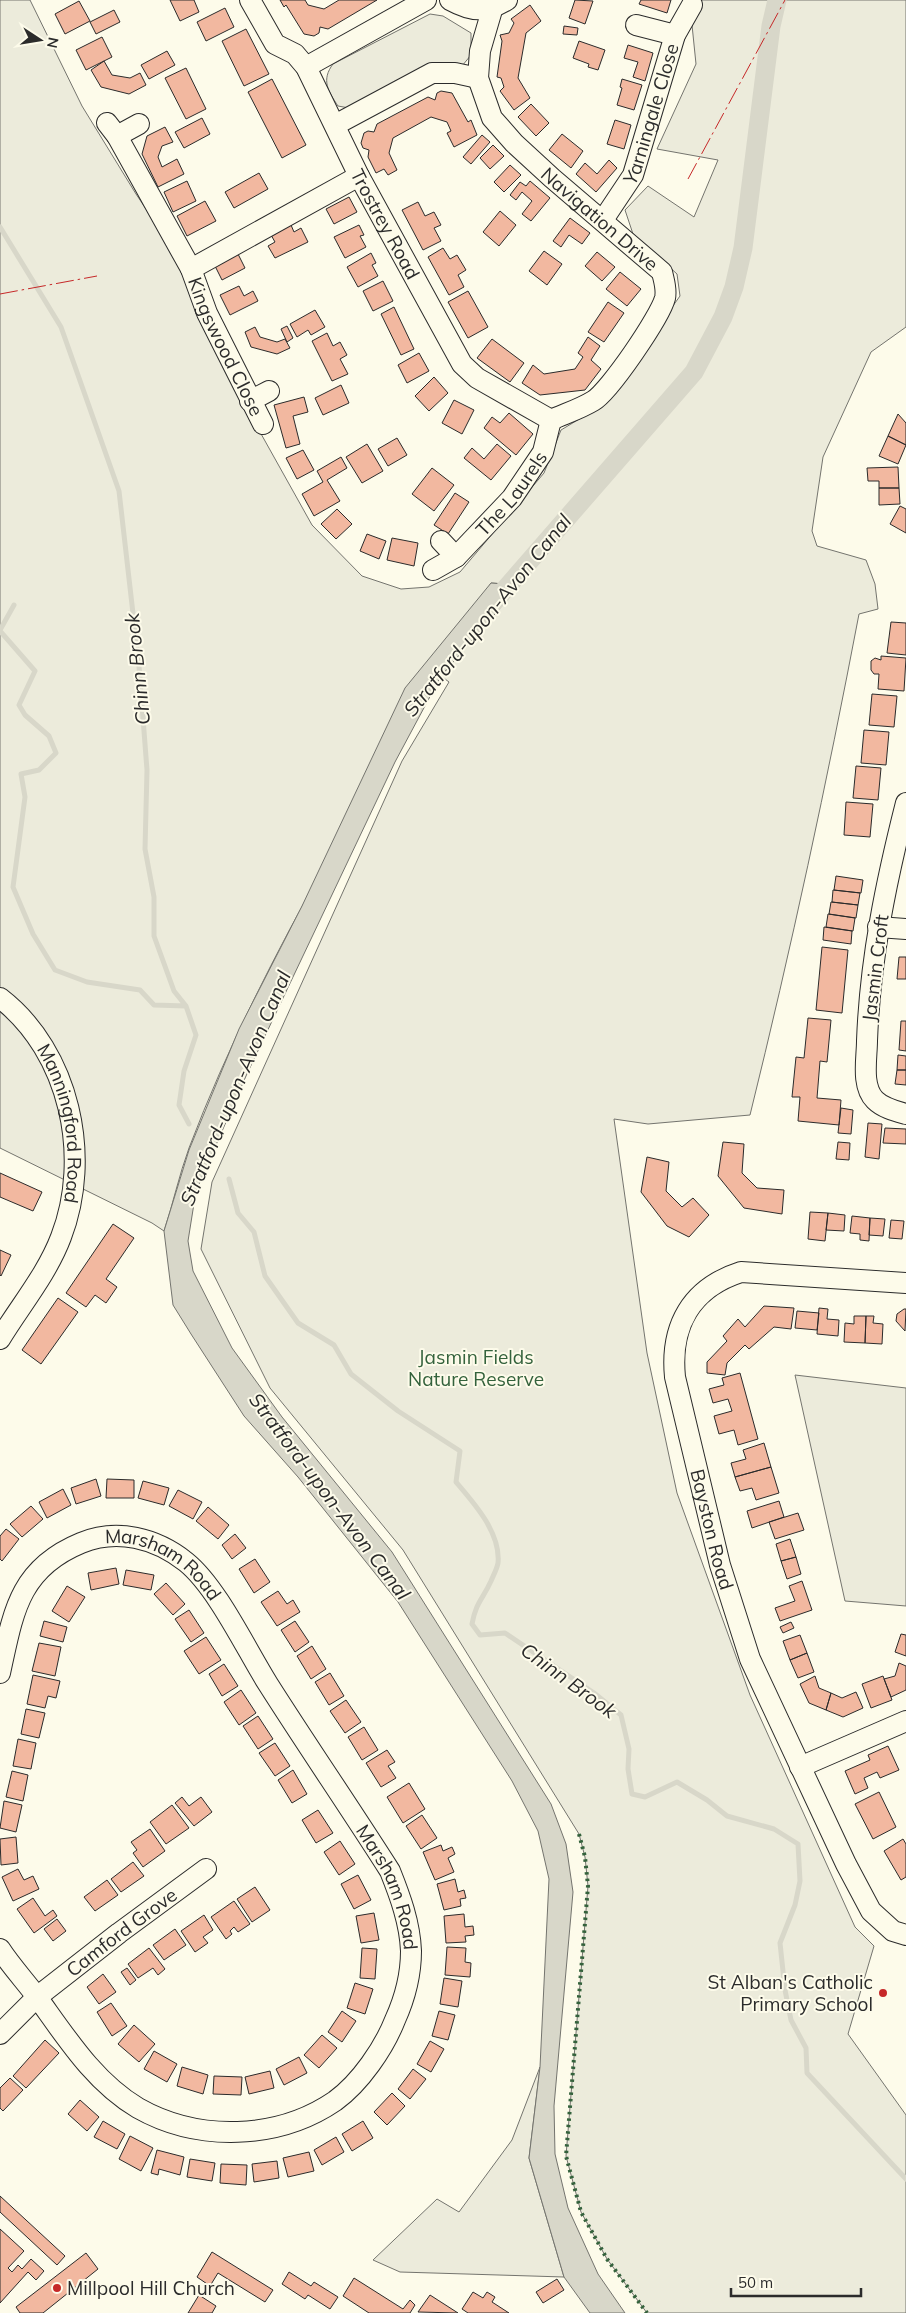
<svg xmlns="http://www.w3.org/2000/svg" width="906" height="2313" font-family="Mulish,sans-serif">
  <rect width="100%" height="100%" fill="#fdfbea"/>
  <path fill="#ecebdb" stroke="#74746e" d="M0,0H30L82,106L136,194L185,267L260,432L312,525L362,576L401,589L429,587L460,572L544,473L561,430L601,406L680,296L677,274L633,234L625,210L648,186L694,217L718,160L657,149L696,64L692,25L702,0H906V327L871,352L823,457L812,531L817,546L866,560L875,584L878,609L859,614C827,782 791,949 750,1115L648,1124L614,1119L647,1353L677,1493L750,1695L855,1927L874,1946L848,2034L906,2115V2313H647L607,2259L581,2212L566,2156L588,1886L585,1857L579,1834L403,1550L270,1388L201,1249L212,1182L402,761L449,682L441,676L519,585L491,583C383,767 265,948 189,1148C179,1175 173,1204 164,1231L152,1223L0,1148Z
    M430,14L443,16L471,33V55L462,66L349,108L338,106C328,91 321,80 333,64Z
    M795,1375L906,1388V1606L845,1601Z
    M540,2067L529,2158L564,2277L400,2272L373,2260L437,2199L459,2212L512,2140Z"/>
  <path fill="#d8d7c9" stroke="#74746e" d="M491,583L520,585L441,676L395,762L246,1076L196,1191L188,1241L193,1271L232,1348L282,1417L392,1552L551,1804L566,1844L573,1892L554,2106L555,2154L568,2208L598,2274L625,2313H590L564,2277L529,2158L540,2067L549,1879L538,1831L512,1781L398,1602L298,1477L244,1416L191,1334L173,1305L164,1231L189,1150L239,1029L302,906L405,688Z"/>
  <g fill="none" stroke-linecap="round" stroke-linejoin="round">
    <path stroke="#d8d7c9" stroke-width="5" d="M0,227L61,327L119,491L139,666L147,770L145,849L154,897V936L174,991L186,1006L196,1035L184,1071L179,1105L189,1124
      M0,630L14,605
      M0,631L35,671L19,705L25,715L49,736L56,753L39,770L21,774L25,797L13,887L33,934L55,970L87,982L140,990L154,1005L186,1006
      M229,1179L238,1213L254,1232L265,1276L298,1323L334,1345L351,1374L398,1411L460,1451L456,1482C474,1503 501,1533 498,1563C497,1569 493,1576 491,1581C483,1599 476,1602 472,1624L480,1635L505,1633L594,1693L621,1715L629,1749L628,1769L632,1794L645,1797L677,1782L707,1800L727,1816L774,1829L798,1844L800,1881L795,1905L780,1943L785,1990L791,2020L806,2048L807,2073L906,2179"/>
    <path stroke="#d8d7c9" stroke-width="19" d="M493,603L694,372L723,317L734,287L743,248L771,26L777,0"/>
  </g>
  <path fill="#f2b8a0" stroke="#2b2b2b" d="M170,0H194L199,12L180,21Z
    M280,0H305L308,5L324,9L339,0H377L328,29L320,27L319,33L314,36L304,34L286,5L284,7Z
    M575,0L593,1L585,24L569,18Z
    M641,0H671L667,13L639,4Z
    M79,1L90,21L65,34L55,14Z
    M530,5L541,21L526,33L518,78L530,98L514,110L500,91L504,87L501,78L497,77L502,41L500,35L509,33L514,23L511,19Z
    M225,8L234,27L206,41L197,22Z
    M114,10L120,22L96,34L90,22Z
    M564,26L578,28L577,35L563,34Z
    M246,29L269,74L244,86L222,41Z
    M102,37L112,57L86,70L76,50Z
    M579,41L605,50L598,70L588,67L589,64L573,58Z
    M628,45L653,53L645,81L633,77L638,62L624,58Z
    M167,51L175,65L149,79L141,65Z
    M104,61L112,75L130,78L140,73L146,85L129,94L101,87L91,70Z
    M186,68L206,109L186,119L165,78Z
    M272,79L306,145L282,158L248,92Z
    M622,79L642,85L634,110L617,105L622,88L620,87Z
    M441,91L452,93L468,122L471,120L477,135L454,147L447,133L451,131L447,122L431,117L393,138L389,153L397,170L388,175L384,169L376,173L368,157L369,150L363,148L361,143L364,133L368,131L374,132L377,124L428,97L435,100L437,93Z
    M531,104L549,123L536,136L518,117Z
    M202,118L210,134L184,148L175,132Z
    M615,120L631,125L624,149L607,144Z
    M165,127L173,142L162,146L158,157L162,167L177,159L184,174L158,187L142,154L147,136Z
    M562,134L583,151L571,168L549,150Z
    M482,135L490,142L471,164L463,157Z
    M493,145L504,156L490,169L480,158Z
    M609,160L617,168L596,192L576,174L585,163L597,174Z
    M510,165L521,175L504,192L494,182Z
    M259,173L268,189L234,208L225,192Z
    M187,181L196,201L173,212L164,192Z
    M530,181L550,198L531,221L522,214L532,201L522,192L516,200L510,195L520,182L526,186Z
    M349,197L357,212L334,224L326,209Z
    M205,201L216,221L187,236L177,216Z
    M418,202L425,216L434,212L441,225L434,228L441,241L423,250L402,210Z
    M500,211L516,225L499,246L483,232Z
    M570,218L590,233L582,244L569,235L561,247L553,241Z
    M291,225L294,232L301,228L308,242L275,258L268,246L275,242L271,235Z
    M359,225L364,235L360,236L366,247L345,258L334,237Z
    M443,248L450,259L457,255L466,270L458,275L464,287L449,295L428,257Z
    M544,251L562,264L547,285L529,271Z
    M237,252L245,268L222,280L214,264Z
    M597,252L615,267L602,281L585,266Z
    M371,253L376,263L372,265L378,276L358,287L347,267Z
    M620,272L641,289L627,306L606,289Z
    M383,281L393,301L373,311L363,291Z
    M239,286L244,296L253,291L258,301L230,315L220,295Z
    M468,291L488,327L468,338L448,302Z
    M608,302L624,313L604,342L588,332Z
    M394,307L414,349L401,355L381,314Z
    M315,310L325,327L311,335L308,330L297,337L290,324Z
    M287,326L293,338L287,342L281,329Z
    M255,327L260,337L277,342L285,339L290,348L277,354L251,347L245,332Z
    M327,333L333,346L340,342L347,355L340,359L348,374L332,381L312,341Z
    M588,337L600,346L591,360L601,369L585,390L540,395L522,383L533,365L544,374L575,369L583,357L578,353Z
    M492,339L524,363L510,382L477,358Z
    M419,353L429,371L407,383L398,365Z
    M434,377L448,393L429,411L415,396Z
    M341,385L349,403L323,415L315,398Z
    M304,397L308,412L293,416L300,444L286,448L274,405Z
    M454,400L474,410L462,434L442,423Z
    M509,413L533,434L516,455L484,428L492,417L500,423Z
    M898,414L906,423V445L888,436Z
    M888,436L906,445L898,464L879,456Z
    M397,438L407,455L388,466L378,449Z
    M367,444L383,471L362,483L346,457Z
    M497,444L511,456L491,480L464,458L472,448L484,459Z
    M303,450L314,470L297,479L286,458Z
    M341,457L347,468L327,480L340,501L314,516L302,494L323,482L317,471Z
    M898,467L899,488H879V481H868L867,468Z
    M432,468L454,485L434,511L412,494Z
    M879,488H899L900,504L879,505Z
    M455,493L469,502L448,534L434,525Z
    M900,506L906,509V533L890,524Z
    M337,509L352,524L336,539L321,524Z
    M367,534L386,541L379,559L360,551Z
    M392,538L418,543L414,566L387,560Z
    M891,622L906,623V655L887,653Z
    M881,656L906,658L904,691L878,689L879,674H874L871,670V661L875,658L881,660Z
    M872,694L897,696L894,727L869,725Z
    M864,730L889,732L886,765L861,763Z
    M856,766L881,768L878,800L853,798Z
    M846,802L873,804L870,837L844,835Z
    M836,876L863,880L861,893L834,890Z
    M833,890L860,893L858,905L832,902Z
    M831,902L858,905L856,918L829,914Z
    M828,914L855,918L853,931L826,927Z
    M824,927L852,931L851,944L823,940Z
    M822,947L848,950L842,1013L816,1010Z
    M899,957H906V979H897Z
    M808,1018L831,1020L827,1062L820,1061L817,1098L841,1100L839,1125L798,1121L800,1097H792L796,1057L804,1058Z
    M901,1021H906V1051L899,1050Z
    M898,1055L906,1056V1070H897Z
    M897,1070H906V1085L895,1084Z
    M841,1108L853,1110L851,1134L838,1133Z
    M868,1123L882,1124L879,1159L865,1157Z
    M885,1128L906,1129V1144L883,1143Z
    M723,1142L744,1144L742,1173L757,1188L784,1190L782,1214L744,1208L718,1176Z
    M838,1142L850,1143L849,1160L836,1159Z
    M647,1157L669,1162L666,1191L682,1207L693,1198L709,1215L689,1237L667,1226L641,1192Z
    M0,1173L42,1192L33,1211L0,1197Z
    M810,1212L828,1213L825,1241L808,1239Z
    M828,1213L845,1215L844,1231L826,1230Z
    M852,1216L870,1218L869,1241L860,1240V1234L850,1233Z
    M870,1218L885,1219L883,1236L869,1235Z
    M891,1220L904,1221L902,1239L889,1238Z
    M113,1224L134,1238L106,1279L117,1287L106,1303L95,1295L86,1307L66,1293Z
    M0,1250L11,1255L1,1276L0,1275Z
    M58,1298L78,1312L41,1364L22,1350Z
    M764,1306L794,1308L791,1329L774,1327L749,1349L745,1345L727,1363L725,1375L707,1373V1362L727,1341L723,1336L738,1319L745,1327Z
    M819,1308L828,1309L827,1319L839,1320L838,1336L817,1334Z
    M904,1309H906L905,1331L896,1321L897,1314Z
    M797,1311L819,1313L817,1330L795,1328Z
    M854,1316H866L865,1343L844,1342L845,1323L854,1324Z
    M866,1316H874L873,1323L883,1324L882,1344L865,1343Z
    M740,1373L758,1439L738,1445L734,1430L719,1434L714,1416L732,1411L728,1399L713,1403L709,1389L724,1385L722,1378Z
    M764,1443L771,1467L735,1477L731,1463L746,1459L743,1450Z
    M771,1467L779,1493L756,1500L752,1488L740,1491L735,1477Z
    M96,1479L101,1496L76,1504L71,1488Z
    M107,1479L134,1480V1498H106Z
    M143,1481L169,1488L164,1505L138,1498Z
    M63,1489L71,1505L47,1518L39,1502Z
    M178,1490L202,1502L193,1519L169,1506Z
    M779,1501L784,1517L752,1528L747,1511Z
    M31,1506L43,1519L22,1537L10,1524Z
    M208,1507L229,1525L218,1539L196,1521Z
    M798,1513L804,1530L775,1539L769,1522Z
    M6,1529L19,1539L2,1561L0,1559V1536Z
    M235,1534L246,1548L232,1559L222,1545Z
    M790,1539L796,1557L781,1561L776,1544Z
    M796,1557L801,1574L787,1579L781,1561Z
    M255,1559L270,1582L254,1593L239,1569Z
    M116,1568L119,1584L91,1590L88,1573Z
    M126,1570L154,1575L151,1590L123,1585Z
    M802,1581L812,1610L780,1621L775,1608L795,1601L789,1586Z
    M166,1583L185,1604L173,1615L154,1594Z
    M67,1586L85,1597L69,1622L52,1611Z
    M278,1591L287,1604L293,1600L300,1612L277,1626L261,1602Z
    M189,1610L204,1633L191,1642L175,1619Z
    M44,1621L67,1627L63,1642L40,1636Z
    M295,1621L309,1642L295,1652L281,1630Z
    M791,1622L794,1628L783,1633L780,1627Z
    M901,1634L906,1635V1656L895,1652Z
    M800,1635L807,1653L790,1660L783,1641Z
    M206,1637L221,1660L199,1674L184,1651Z
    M39,1643L61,1647L55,1676L32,1671Z
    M312,1646L326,1669L311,1679L297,1656Z
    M807,1653L814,1672L798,1678L790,1660Z
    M899,1663L906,1666V1690L891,1697L884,1679L895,1676Z
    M224,1664L238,1686L222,1696L209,1674Z
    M330,1673L344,1696L329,1705L315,1682Z
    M33,1675L60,1681L56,1698L48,1696L45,1708L27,1704Z
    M815,1676L819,1688L831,1693L826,1710L809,1703L800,1684Z
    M883,1676L892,1700L871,1708L862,1684Z
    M241,1690L256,1713L239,1725L224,1702Z
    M856,1692L863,1708L843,1717L826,1710L831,1693L842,1698Z
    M346,1700L361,1722L345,1733L330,1711Z
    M26,1709L45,1713L39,1738L21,1734Z
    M258,1716L273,1739L258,1749L243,1726Z
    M364,1727L378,1750L362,1760L348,1737Z
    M18,1739L36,1743L31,1769L13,1766Z
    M275,1743L290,1766L275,1776L259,1753Z
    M888,1746L899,1770L880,1778L877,1772L864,1778L868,1788L855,1794L845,1771L870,1760L868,1755Z
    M387,1750L395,1762L388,1766L396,1778L381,1787L366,1763Z
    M293,1770L307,1794L292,1803L278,1780Z
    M12,1771L28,1775L23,1801L6,1797Z
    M409,1783L425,1809L403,1823L387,1797Z
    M879,1792L896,1827L873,1839L855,1804Z
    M182,1797L189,1806L201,1797L212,1812L194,1826L175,1803Z
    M4,1801L22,1805L16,1832L0,1828Z
    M172,1805L189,1828L166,1844L150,1822Z
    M318,1810L333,1833L316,1843L302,1820Z
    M422,1815L437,1838L421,1849L406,1826Z
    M150,1829L165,1851L143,1867L133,1853L137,1850L131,1842Z
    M16,1837L18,1863L1,1865L0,1839Z
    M903,1839L906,1844V1877L901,1880L884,1851Z
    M340,1841L355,1864L339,1875L324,1852Z
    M441,1845L443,1851L452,1847L455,1854L448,1858L454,1872L435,1880L423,1852Z
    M133,1862L144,1876L121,1892L111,1879Z
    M18,1869L24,1880L33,1876L39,1889L13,1901L2,1877Z
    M358,1875L371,1900L354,1909L341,1884Z
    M455,1879L458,1892L464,1890L466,1898L460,1899L461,1906L444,1910L437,1884Z
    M107,1880L118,1895L95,1911L84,1897Z
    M255,1887L270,1910L252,1922L237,1899Z
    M33,1898L45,1916L53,1910L57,1916L34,1933L17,1909Z
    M234,1901L250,1924L238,1932L234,1927L230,1931L232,1934L226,1939L211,1917Z
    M374,1913L379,1940L361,1943L356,1916Z
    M464,1914L465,1927L473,1926L474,1935L465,1936L466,1942L446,1943L444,1916Z
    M204,1915L213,1930L203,1937L208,1943L195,1952L181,1931Z
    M57,1919L66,1931L53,1941L44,1929Z
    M175,1929L186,1945L164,1960L153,1945Z
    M447,1947L466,1948L465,1962L471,1963L470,1977L445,1975Z
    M149,1948L165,1969L158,1975L153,1968L138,1978L128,1964Z
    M362,1948L377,1949L375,1979L360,1978Z
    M127,1968L136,1980L130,1985L121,1972Z
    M103,1974L116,1992L99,2004L87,1987Z
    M444,1978L462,1981L458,2007L440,2004Z
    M355,1983L373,1989L365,2014L347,2008Z
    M111,2003L127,2026L112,2036L97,2012Z
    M342,2011L356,2021L342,2042L328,2032Z
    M439,2011L455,2015L448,2040L432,2036Z
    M134,2025L155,2044L139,2062L118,2044Z
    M322,2035L337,2048L319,2068L304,2055Z
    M45,2040L59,2053L26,2088L13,2076Z
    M430,2041L444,2049L431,2072L417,2064Z
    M154,2051L177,2064L167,2082L144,2069Z
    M299,2057L307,2073L284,2085L276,2069Z
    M182,2067L208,2075L203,2094L177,2086Z
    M413,2069L426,2079L410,2099L398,2089Z
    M270,2071L274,2088L249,2094L245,2077Z
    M214,2076L242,2077L241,2095L213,2094Z
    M10,2078L23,2090L3,2111L0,2108V2088Z
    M392,2093L405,2106L387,2125L374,2112Z
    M80,2100L99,2117L87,2131L68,2114Z
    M103,2121L125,2134L117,2149L94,2137Z
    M363,2121L373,2138L352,2151L342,2134Z
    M130,2136L153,2148L141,2171L119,2159Z
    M336,2137L344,2152L322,2165L314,2150Z
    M157,2150L184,2157L180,2175L159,2169L158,2175L151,2173Z
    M309,2152L314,2171L288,2177L283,2158Z
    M190,2159L215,2163L212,2181L187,2177Z
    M277,2161L279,2178L254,2182L252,2164Z
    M221,2164L247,2165L246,2185L220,2183Z
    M0,2196L65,2256L57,2265L0,2212Z
    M0,2229L24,2251L8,2268L12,2272L18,2265L22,2269L31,2259L44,2271L36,2280L28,2272L0,2303Z
    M212,2252L273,2290L265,2302L218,2273L210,2286L197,2277Z
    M86,2253L98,2269L43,2313H20L16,2307Z
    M289,2272L311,2286L314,2282L338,2297L330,2309L308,2295L305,2299L282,2284Z
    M354,2278L403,2309L410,2300L415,2305L410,2313H369L343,2296Z
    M557,2279L564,2290L543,2303L536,2292Z
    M473,2292L483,2298L487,2292L495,2297L492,2302L509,2313H468L462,2309Z
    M199,2295L216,2306L212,2313H188Z
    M430,2295L458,2313L418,2312Z"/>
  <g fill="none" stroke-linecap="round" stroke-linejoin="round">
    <defs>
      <g id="minor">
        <path id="s1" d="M250,0L275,44L295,54L306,67L359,176L462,364L477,378L551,420"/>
        <path d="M450,0C472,12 486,13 507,0"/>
        <path id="s2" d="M492,10L480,51L478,78L492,118L514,143L552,178L662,272C664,281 667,289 665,298C660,317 609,392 593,401C580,409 564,414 551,420"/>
        <path d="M636,25L675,35"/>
        <path d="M306,67L426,0"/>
        <path d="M107,123L117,136L191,269L359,176"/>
        <path d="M335,125L432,73H455L478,78"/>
        <path d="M117,136L139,124"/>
        <path id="s3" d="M603,220L633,175L675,35L692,5"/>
        <path id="s4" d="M191,269L207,313L263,424"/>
        <path d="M250,401L269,391"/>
        <path d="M441,541L456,557"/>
        <path id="s5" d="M433,570L456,557L512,498L543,452L551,420"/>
        <path d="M906,803C886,882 870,959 867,1041C867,1058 861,1086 875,1100C883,1108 895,1111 906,1114"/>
        <path d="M878,927L906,929"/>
        <path id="s6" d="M0,998C70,1052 92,1157 61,1237C47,1274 20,1306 0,1339"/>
        <path id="s7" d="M906,1283L741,1272C691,1288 670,1326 675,1377L720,1565L750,1659L846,1864L871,1911L893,1931L906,1935"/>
        <path id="s8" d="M0,1673C13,1614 18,1569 81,1543C117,1528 156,1538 186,1562C217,1587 246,1649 268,1684C308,1747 350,1808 390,1871C400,1896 410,1923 411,1951C411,1975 405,1998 395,2020C384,2048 360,2083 335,2101C278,2140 198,2142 138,2108C94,2082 66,2037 37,1997C25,1981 11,1966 0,1949"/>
        <path d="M800,1767L906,1721"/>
        <path id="s9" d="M0,2034L37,1997L119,1933L206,1869"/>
      </g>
    </defs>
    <use href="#minor" stroke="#2b2b2b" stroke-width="22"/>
    <use href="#minor" stroke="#fdfbea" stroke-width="20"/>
    <path stroke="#34623c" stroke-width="4" stroke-dasharray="2.5 4" stroke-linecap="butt" d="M579,1834L585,1857L588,1886L566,2156L581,2212L607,2259L647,2313"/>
    <path stroke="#c62828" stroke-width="1" stroke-dasharray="18 4 2.5 4" stroke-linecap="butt" d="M688,179L785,0
      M0,294L97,276"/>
  </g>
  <g fill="#c62828" stroke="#fdfbea" stroke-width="2">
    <circle cx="883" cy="1993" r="5"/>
    <circle cx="57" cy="2288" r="5"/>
  </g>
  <g text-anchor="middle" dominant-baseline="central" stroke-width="4" stroke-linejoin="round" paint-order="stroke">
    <g font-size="19" fill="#2b2b2b" stroke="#fdfbea">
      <text stroke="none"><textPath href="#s3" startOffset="118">Yarningale Close</textPath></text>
      <text stroke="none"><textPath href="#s2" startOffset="260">Navigation Drive</textPath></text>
      <text stroke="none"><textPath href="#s1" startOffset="266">Trostrey Road</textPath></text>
      <text stroke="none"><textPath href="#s4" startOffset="85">Kingswood Close</textPath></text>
      <text stroke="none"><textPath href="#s5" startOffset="111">The Laurels</textPath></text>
      <text transform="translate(875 968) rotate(-83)">Jasmin Croft</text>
      <text stroke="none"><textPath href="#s6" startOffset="146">Manningford Road</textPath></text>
      <text stroke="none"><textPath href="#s7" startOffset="458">Bayston Road</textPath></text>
      <text stroke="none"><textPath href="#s8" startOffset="254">Marsham Road</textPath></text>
      <text stroke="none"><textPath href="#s8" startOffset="659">Marsham Road</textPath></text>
      <text stroke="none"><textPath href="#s9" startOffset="159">Camford Grove</textPath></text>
    </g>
    <g font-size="19" fill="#34623c" stroke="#fdfbea">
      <text x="476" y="1357">Jasmin Fields<tspan x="476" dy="22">Nature Reserve</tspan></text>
    </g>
    <g font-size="19" fill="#2b2b2b" stroke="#fdfbea" text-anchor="end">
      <text x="873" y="1982">St Alban's Catholic<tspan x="873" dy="22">Primary School</tspan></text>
      <text x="67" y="2288" text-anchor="start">Millpool Hill Church</text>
    </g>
    <g font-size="20" font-style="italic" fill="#2b2b2b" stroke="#fdfbea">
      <text transform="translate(487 615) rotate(-51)">Stratford-upon-Avon Canal</text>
      <text transform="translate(137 669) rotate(-96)">Chinn Brook</text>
      <text transform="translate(235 1088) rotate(-67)">Stratford-upon-Avon Canal</text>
      <text transform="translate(330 1496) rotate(53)">Stratford-upon-Avon Canal</text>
      <text transform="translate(569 1680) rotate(36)">Chinn Brook</text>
    </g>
  </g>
  <g transform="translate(40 40) rotate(102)" stroke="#fdfbea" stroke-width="4" paint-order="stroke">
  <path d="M0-4L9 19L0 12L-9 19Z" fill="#2b2b2b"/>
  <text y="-8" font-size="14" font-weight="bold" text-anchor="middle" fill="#2b2b2b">N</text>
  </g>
  <path d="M731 2288v8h130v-8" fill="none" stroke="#2b2b2b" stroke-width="2.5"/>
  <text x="738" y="2288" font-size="15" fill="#2b2b2b" stroke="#fdfbea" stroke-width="4" paint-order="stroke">50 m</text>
</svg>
